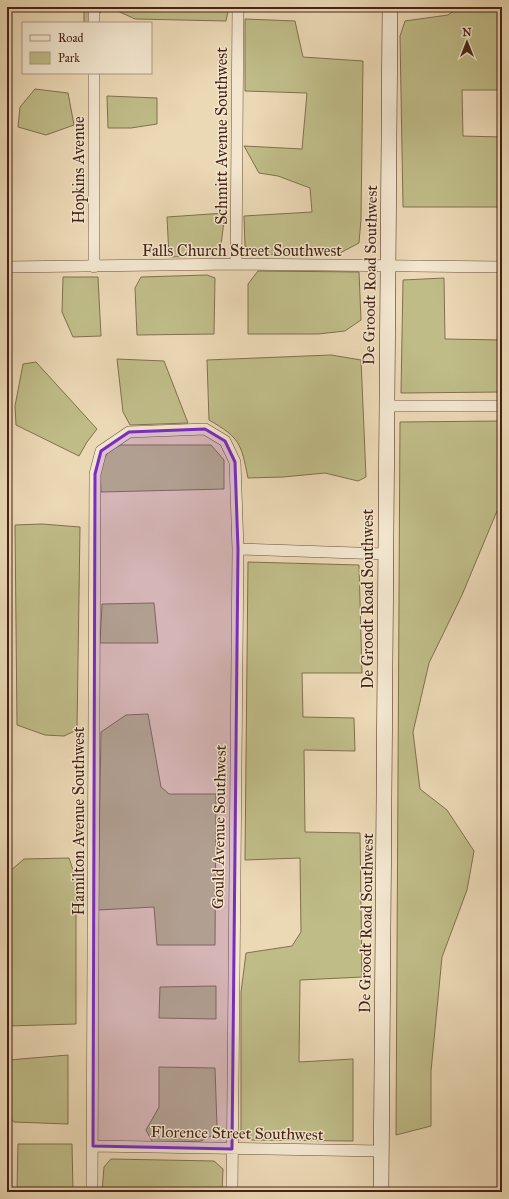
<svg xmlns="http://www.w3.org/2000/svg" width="509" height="1199" font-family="'IM FELL Great Primer',serif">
  <rect width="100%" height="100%" fill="#ebd8b5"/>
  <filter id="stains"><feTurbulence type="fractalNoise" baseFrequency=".005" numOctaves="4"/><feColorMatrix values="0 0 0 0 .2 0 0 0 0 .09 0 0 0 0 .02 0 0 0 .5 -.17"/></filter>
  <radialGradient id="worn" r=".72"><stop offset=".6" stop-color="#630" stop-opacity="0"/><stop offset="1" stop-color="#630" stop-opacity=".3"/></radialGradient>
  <path fill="#bfbc88" stroke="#82704e" d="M84,7H105L92,23H84Z
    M109,7H229L226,21L135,19Z
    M459,7H502V90H462L463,136L502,137V207H403L400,36L405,21L448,15Z
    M245,19L295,21L303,57L363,61L361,219L359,243L340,253L261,255L245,246L244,216L312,212L310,188L278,176L259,173L244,146L302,149L307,93L245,91Z
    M35,89L68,93L74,125L46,135L18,127L20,107Z
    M107,96L157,98V124L131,128H108Z
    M225,213L221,245L209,256L169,257L167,217Z
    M258,271L359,272L361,320L345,331L318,334H248V284Z
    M207,275L215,278L214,334L137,335L135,288L141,277Z
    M63,277H98L101,336L73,337L62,312Z
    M444,278L445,339L502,340V392L401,393L403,280Z
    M331,355L361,360L366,477L358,481L325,473L283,477L248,478C241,443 240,438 209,420L207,360Z
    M117,359L164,361L188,423L130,425L123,412Z
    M36,362L97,429L87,442L79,456L16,425L15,406L23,364Z
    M502,421V507L497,511L462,595L429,663L413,732L420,789L447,810L474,851L467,890L442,957L431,1071V1126L396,1135L400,422Z
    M121,445H211L224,460V489L101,492L100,467L109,450Z
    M42,524L80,527L77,730L64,736L45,735L17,725L15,525Z
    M248,562L359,565L362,673H302L303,717L354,718L355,751L304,750L305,832L360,833L362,977L300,980L299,1062L353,1059V1141L252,1140L241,1132V992L246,953L292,946L301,932L300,858L245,860Z
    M154,603L158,643H100L102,604Z
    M148,714L161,787L169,794H216L215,945H157L154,907L98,910L101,732L126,715Z
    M69,858L76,879V1024L8,1026L10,871L24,859Z
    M216,986V1019L159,1018L160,987Z
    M68,1055V1124L14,1122L7,1114V1062L9,1060Z
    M159,1067L215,1068L217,1126L213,1135L201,1141L153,1143L146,1130L159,1107Z
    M18,1144H72L73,1192H17Z
    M111,1159L214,1161L223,1169L222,1192H102L104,1167Z"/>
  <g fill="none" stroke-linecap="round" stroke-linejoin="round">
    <defs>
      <path id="street" d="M94,7V23
        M94,73V267
        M236,264L238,7
        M7,267L236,264L502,267
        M386,406H502
        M238,549L385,554
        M93,1146L381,1151
        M92,1192L95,474L101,451L129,432L205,429L225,441L235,462L238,549L232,1192"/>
      <path id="secondary" d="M381,1192L390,7"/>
    </defs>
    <use href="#street" stroke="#6f503c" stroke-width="12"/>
    <use href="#secondary" stroke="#462314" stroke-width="16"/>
    <use href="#street" stroke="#f2e6cf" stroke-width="11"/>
    <use href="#secondary" stroke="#f2e6cf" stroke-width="15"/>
  </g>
  <path fill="#7b2cbf" fill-opacity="0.2" stroke="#7b2cbf" stroke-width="3" stroke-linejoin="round" d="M205,429L225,441L235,462L238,549L232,1149L93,1146L95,474L101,451L129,432Z"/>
  <g text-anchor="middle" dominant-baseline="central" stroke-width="3" stroke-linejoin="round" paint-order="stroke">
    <g font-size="16" fill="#462314" stroke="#f2e6cf">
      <text transform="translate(221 136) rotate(-90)">Schmitt Avenue Southwest</text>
      <text transform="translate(78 170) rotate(-90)">Hopkins Avenue</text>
      <text x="242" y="250">Falls Church Street Southwest</text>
      <text transform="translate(370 275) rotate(-89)">De Groodt Road Southwest</text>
      <text transform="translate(367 599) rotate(-90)">De Groodt Road Southwest</text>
      <text transform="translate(78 821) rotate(-90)">Hamilton Avenue Southwest</text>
      <text transform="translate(219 827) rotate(-89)">Gould Avenue Southwest</text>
      <text transform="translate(366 923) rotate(-89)">De Groodt Road Southwest</text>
      <text transform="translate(237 1133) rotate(1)">Florence Street Southwest</text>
    </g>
  </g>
  <rect width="509" height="1199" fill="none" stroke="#ebd8b5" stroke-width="24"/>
  <rect x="8" y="8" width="493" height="1183" fill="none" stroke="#462314" stroke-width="2"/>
  <rect x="12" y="12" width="485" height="1175" fill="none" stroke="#462314"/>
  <rect x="22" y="22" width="130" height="52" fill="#f2e6cf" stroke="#ad9884"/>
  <rect x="30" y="35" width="20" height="6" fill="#f2e6cf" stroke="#ad9884"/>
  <text x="58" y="42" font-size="12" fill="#462314">Road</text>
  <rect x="30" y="52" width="20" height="12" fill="#bfbc88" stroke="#ad9884"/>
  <text x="58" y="62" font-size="12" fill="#462314">Park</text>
  <g transform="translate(467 42)" stroke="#f2e6cf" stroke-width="3" paint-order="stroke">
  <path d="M0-3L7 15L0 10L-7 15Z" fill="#462314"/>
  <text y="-6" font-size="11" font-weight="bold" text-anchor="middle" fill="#462314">N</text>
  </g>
  <rect width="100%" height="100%" filter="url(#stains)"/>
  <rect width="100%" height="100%" fill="url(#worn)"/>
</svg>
